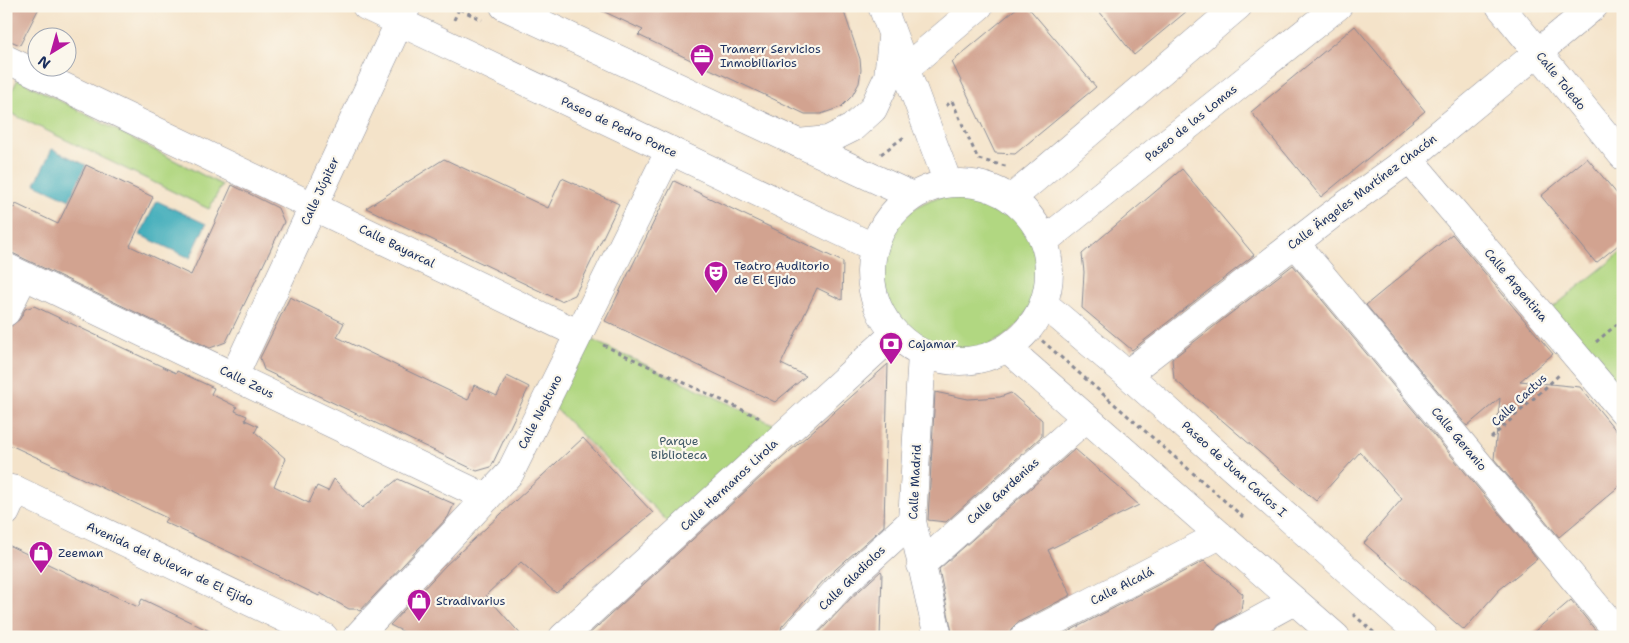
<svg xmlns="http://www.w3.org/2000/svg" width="1629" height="643" font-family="'Shantell Sans',sans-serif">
  <rect width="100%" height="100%" fill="#fbf7ec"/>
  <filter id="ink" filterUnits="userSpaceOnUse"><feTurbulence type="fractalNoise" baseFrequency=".02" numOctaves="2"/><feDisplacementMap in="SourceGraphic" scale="10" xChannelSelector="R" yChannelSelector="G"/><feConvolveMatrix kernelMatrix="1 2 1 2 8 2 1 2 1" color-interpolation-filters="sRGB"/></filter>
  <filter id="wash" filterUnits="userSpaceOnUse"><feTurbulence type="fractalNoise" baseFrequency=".0096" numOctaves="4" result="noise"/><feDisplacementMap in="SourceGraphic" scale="20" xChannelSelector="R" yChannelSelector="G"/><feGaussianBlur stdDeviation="1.12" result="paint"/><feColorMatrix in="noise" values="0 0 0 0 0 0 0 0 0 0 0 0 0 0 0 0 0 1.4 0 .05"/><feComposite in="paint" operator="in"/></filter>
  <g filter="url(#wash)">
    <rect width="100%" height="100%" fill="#f4e3c9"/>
    <path fill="#b1d781" stroke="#668370" d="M18,79L222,185L209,209L6,111V102Z
      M882 272a78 78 0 1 1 156 0a78 78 0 1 1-156 0Z
      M1623,251V385L1618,389L1551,309Z
      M579,334L788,431L678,532L547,400Z"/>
    <path fill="#3dacba" stroke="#2c6e8c" d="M52,149L86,165L70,200L35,184Z
      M157,201L206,224L190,258L140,235Z"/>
    <g id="blocks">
      <path fill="#d2a390" d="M6,6H40L20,45L6,39Z
        M592,6H745L753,10L762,6H842L860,59L861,70L859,83L852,96L841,107L821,114H805L638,35L643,30Z
        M1019,6H1027L1096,87L1015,154L995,153L952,62Z
        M1095,6H1193L1134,55Z
        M1355,26L1425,111L1321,197L1251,112Z
        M1587,158L1623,201V241L1596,263L1541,196Z
        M444,159L548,208L562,178L619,204L575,295L561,301L366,208Z
        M86,165L153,197L130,246L191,275L232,185L278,208L284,222L226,342L210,348L6,250V204L14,208L16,204L58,224Z
        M1182,169L1254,255L1132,350L1082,308L1084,272L1082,254Z
        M674,181L843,262L842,300L817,288L781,364L806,376L775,402L605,321Z
        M1452,234L1553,354L1520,381L1580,387L1623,439V483L1559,537L1494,459L1500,398L1467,426L1366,305Z
        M1293,265L1537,559L1499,590L1464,630L1364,543L1402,499L1360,452L1316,501L1174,379L1172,359Z
        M290,297L344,323L337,337L468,400L474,385L497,396L507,376L529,387L491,467L477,471L264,370L260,358Z
        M34,306L176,373L177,371L214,388L211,394L237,407L235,411L247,416L245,420L258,426L255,432L286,459L274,486L309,503L317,486L328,491L334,479L362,508L398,479L454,504L448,517L360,611L356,609H349L320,593L319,596L240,557L164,522L167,518L6,443V336L11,326L20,319L25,309Z
        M888,364L884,526L827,577L782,626L779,637H586L762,476Z
        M935,392L968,399L1000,397L1011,393L1042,420V436L946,522L928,520Z
        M583,438L653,513L556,593L521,562L486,595L523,637H414L390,625L446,565Z
        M1075,449L1139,505L1048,550L1071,595L1017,623L1011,629L1008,637H953L939,569Z
        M6,544L138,607L142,599L222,637H6Z
        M1204,561L1243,594L1241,612L1220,624L1214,629L1212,637H1058Z
        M881,571L882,573L880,637H815L850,599Z
        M1571,600L1601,637H1528L1557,612Z"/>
    </g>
  </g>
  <g filter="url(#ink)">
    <use href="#blocks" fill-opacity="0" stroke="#888994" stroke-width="1"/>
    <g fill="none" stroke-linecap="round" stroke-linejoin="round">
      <defs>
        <path id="minor" d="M882,6L948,183
          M1500,6L1623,156
          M6,59L579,334
          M906,68L979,6
          M798,143L828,140L852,128L873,109L888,77L892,38
          M1409,159L1623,411
          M1295,243L1622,637
          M6,267L487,498
          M1044,304L1127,374L1423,637
          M6,312L24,276
          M1008,349L1336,637
          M922,354L912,521L938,637
          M1127,374L1330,216L1409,159L1594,6
          M234,376L407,6
          M6,512L16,490
          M921,565L1086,418
          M357,637L510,473L670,150
          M794,637L839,588L912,521
          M1024,637L1220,535
          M1228,637L1294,601"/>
        <path id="major" d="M366,6L873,247
          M504,6L912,196
          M871 272a89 89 0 1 1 178 0a89 89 0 1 1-178 0Z
          M1011,199L1238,6
          M1044,241L1338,6
          M6,488L16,490L324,637
          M563,637L894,334"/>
      </defs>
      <use href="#minor" stroke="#888994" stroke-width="29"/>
      <use href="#major" stroke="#888994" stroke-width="29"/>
      <path stroke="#888994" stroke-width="3" stroke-dasharray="4 4" stroke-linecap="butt" d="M453,6L482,20
        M454,20L460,6
        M946,106L952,101L978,159L1009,167
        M881,154L904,137
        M1030,330L1243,517
        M1596,342L1623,319
        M603,345L762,419
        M1491,438L1560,374
        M1353,614L1379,637"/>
      <use href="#minor" stroke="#fff" stroke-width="28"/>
      <use href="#major" stroke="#fff" stroke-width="28"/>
    </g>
  </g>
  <defs>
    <symbol id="office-pin" viewBox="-11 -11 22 30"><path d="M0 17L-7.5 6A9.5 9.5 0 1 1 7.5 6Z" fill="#b5179e" stroke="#fbf7ec"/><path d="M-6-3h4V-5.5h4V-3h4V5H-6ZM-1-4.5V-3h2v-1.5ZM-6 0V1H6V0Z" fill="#fff"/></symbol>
    <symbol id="theatre-pin" viewBox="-11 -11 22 30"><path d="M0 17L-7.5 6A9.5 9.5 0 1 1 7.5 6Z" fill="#b5179e" stroke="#fbf7ec"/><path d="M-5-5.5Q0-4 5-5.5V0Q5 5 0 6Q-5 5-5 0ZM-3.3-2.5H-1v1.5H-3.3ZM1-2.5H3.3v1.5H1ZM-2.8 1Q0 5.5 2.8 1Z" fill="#fff"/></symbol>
    <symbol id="bank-pin" viewBox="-11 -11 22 30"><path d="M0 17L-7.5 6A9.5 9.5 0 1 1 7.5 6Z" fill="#b5179e" stroke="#fbf7ec"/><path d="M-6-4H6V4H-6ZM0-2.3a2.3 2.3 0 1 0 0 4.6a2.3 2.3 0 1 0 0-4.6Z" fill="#fff"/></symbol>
    <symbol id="shop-pin" viewBox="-11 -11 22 30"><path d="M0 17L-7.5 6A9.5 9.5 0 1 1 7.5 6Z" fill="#b5179e" stroke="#fbf7ec"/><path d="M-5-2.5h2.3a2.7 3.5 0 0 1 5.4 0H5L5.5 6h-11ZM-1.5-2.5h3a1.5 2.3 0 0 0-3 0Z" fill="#fff"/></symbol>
  </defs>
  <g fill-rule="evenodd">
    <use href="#office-pin" x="688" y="42" width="28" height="38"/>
    <use href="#theatre-pin" x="702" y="259" width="28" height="38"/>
    <use href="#bank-pin" x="877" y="330" width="28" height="38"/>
    <use href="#shop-pin" x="27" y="539" width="28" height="38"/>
    <use href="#shop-pin" x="405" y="587" width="28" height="38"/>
  </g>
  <g text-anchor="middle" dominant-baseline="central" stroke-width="4.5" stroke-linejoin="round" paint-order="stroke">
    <g font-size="12" fill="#1b2f5e" stroke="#fbf7ec" text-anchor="start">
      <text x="720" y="49">Tramerr Servicios<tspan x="720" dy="14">Inmobiliarios</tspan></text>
      <text x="734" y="266">Teatro Auditorio<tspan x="734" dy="14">de El Ejido</tspan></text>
      <text x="908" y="344">Cajamar</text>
      <text x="58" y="553">Zeeman</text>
      <text x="436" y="601">Stradivarius</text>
    </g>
    <g font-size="12" fill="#1b2f5e" stroke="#fbf7ec">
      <text transform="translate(1561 81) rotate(51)">Calle Toledo</text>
      <text transform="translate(1191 123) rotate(-39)">Paseo de las Lomas</text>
      <text transform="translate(619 127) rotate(25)">Paseo de Pedro Ponce</text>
      <text transform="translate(320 191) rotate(-65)">Calle Júpiter</text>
      <text transform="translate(1362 192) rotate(-37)">Calle Ängeles Martínez Chacón</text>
      <text transform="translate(397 246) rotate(26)">Calle Bayarcal</text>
      <text transform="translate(1516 285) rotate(50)">Calle Argentina</text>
      <text transform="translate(247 382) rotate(26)">Calle Zeus</text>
      <text transform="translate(1519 400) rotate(-43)">Calle Cactus</text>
      <text transform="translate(540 412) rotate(-63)">Calle Neptuno</text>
      <text transform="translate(1459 439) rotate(50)">Calle Geranio</text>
      <text transform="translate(1234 469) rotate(42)">Paseo de Juan Carlos I</text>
      <text transform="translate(915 482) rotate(-87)">Calle Madrid</text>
      <text transform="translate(729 485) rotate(-43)">Calle Hermanos Lirola</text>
      <text transform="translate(1003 491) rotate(-42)">Calle Gardenias</text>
      <text transform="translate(170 564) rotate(25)">Avenida del Bulevar de El Ejido</text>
      <text transform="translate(852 578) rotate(-44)">Calle Gladiolos</text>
      <text transform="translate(1122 586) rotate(-27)">Calle Alcalá</text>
    </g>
    <g font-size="12" fill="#405967" stroke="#fbf7ec">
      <text x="679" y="441">Parque<tspan x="679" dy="14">Biblioteca</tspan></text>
    </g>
  </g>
  <rect width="1629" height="643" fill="none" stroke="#fbf7ec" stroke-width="25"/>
  <g transform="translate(52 52) rotate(217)"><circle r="24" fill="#fbf7ec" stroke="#a1a7b3"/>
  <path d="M0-4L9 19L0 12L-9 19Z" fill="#b5179e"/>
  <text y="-8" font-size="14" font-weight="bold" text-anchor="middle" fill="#1b2f5e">N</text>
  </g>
</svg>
